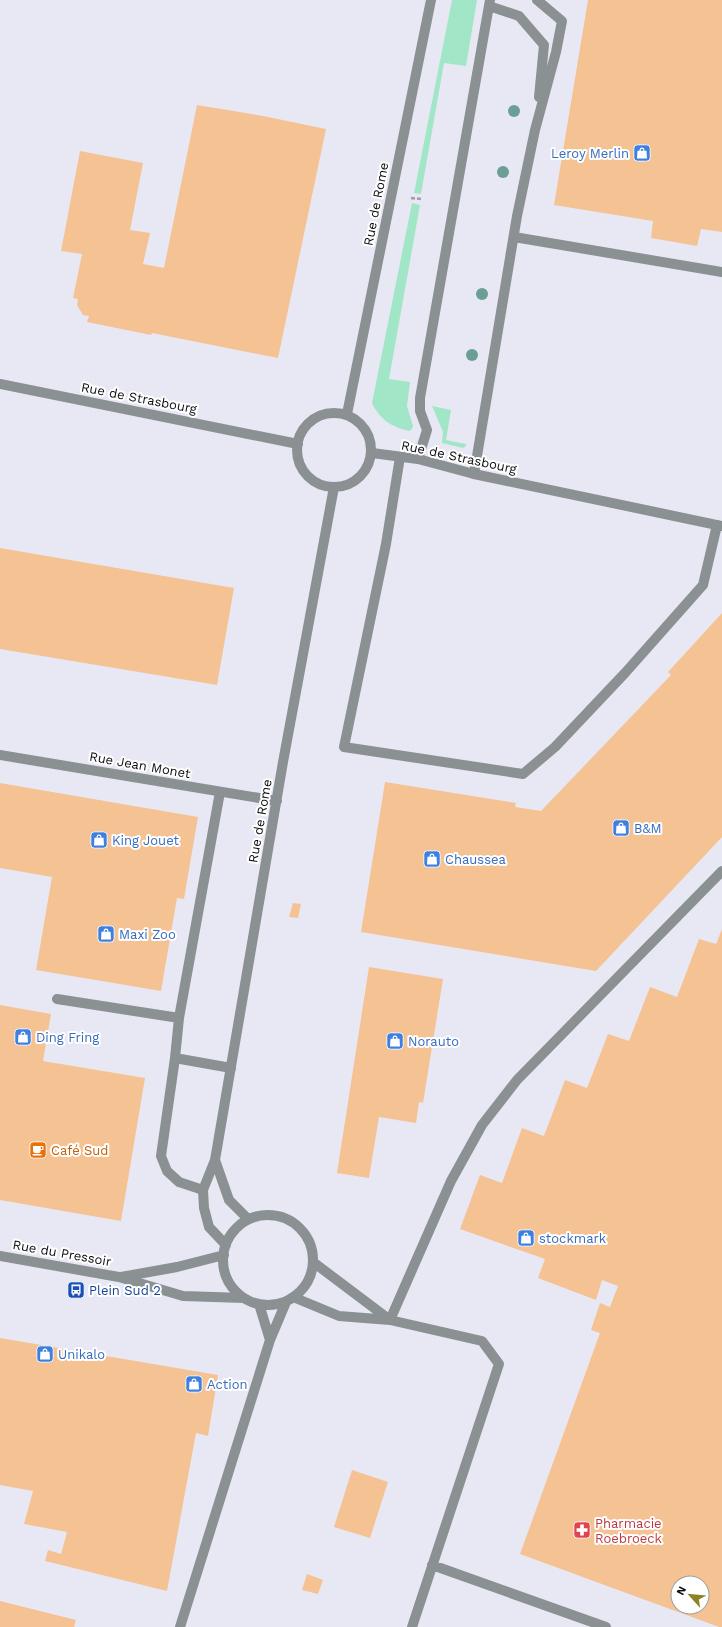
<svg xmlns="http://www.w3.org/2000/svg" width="722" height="1627" font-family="'Work Sans',sans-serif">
  <rect width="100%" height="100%" fill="#e8e8f4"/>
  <path fill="#a1e6c6" d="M452,0H477L466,66L444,63L421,194L414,193Z
    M412,203L420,205L389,379L410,382L407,406L413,426L412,429L409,431C393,428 379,419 372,403Z
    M432,406L451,410L446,440L466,444V446L463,448L442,443L443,432Z"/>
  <path fill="#f5c294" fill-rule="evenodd" d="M588,0H722V232L701,229L697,246L651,238L653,221L554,205Z
    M197,105L263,116L326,129L278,358L152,333L151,335L87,322L89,316L83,315L77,305L78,299L73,298L82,254L61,251L80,151L143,163L130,230L150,233L143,264L164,268Z
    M0,548L234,588L217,685L0,649Z
    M722,613V837L596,971L361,932L385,782L516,803L515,807L541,811L671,675L668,672Z
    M0,783L198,817L184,899L177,898L161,991L36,970L52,877L0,868Z
    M293,903L301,904L298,918L289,917Z
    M722,929V1627H719L520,1554L600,1333L591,1330L600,1303L610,1307L618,1286L602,1280L596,1300L538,1278L545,1259L460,1229L480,1175L502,1183L522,1128L544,1136L565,1080L587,1088L608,1034L629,1041L650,987L677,997L699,939L716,944ZM678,1583H702V1607H678Z
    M369,967L443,979L423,1103L419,1102L416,1123L379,1117L369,1178L337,1173Z
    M0,1005L51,1014L43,1061L145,1078L121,1221L0,1200Z
    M0,1338L218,1375L208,1436L196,1433L167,1591L45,1561L48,1550L61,1554L67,1532L24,1524L33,1491L0,1485Z
    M352,1470L388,1482L370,1538L334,1527Z
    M307,1574L323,1580L318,1594L302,1590Z
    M0,1601L76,1620L74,1627H0Z"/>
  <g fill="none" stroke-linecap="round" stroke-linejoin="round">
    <path stroke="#9e9ea7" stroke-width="2.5" stroke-dasharray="4 2" stroke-linecap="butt" d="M411,198L421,199"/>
    <path stroke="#8b9192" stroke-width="10" d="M489,6L519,16L544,45L539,97
      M514,237L722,272
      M400,457L386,544L344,747L523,774L555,747L625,673L703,585L717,525
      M418,459L427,430L420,411V398L490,0
      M474,474L517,216L535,130L556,52L562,21L537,0
      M220,792L179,1018L175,1058L231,1068
      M57,999L179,1018
      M175,1058L161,1156L167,1171L179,1182L203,1190
      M313,1262L390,1320
      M293,1297L339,1316L390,1320L482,1341L499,1364L412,1627
      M390,1320L451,1181L482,1125L517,1080L722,871
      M432,1565L606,1627"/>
    <path stroke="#8b9192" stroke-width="10" d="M0,384L298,444
      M297 450a37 37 0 1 1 74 0a37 37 0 1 1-74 0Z
      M347,414L431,0
      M372,453L418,459L474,474L722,526
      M0,755L277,801
      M215,1160L229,1200L248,1219
      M223 1260a45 45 0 1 1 90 0a45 45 0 1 1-90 0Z
      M226,1245L209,1227L204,1208L203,1190L215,1160L283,762L334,487
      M0,1256L119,1277L183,1296L244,1298
      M121,1277L177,1267L224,1255
      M259,1304L270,1340
      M180,1627L270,1340L286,1302"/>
  </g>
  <g fill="#6b9e94">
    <circle cx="514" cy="111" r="6"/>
    <circle cx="503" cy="172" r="6"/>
    <circle cx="482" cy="294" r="6"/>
    <circle cx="472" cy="355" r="6"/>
  </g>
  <defs>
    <symbol id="shop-square" viewBox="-11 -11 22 22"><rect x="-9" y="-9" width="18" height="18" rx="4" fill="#3f7fe0" stroke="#fff"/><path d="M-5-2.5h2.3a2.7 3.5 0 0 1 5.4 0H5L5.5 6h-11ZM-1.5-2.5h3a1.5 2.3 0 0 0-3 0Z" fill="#fff"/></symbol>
    <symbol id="cafe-square" viewBox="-11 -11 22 22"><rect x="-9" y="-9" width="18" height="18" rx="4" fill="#e8710a" stroke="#fff"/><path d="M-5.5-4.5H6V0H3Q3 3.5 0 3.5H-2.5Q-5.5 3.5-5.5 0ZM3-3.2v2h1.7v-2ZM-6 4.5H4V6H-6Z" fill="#fff"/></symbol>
    <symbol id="bus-square" viewBox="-11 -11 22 22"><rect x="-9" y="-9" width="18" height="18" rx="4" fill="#1a4fb4" stroke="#fff"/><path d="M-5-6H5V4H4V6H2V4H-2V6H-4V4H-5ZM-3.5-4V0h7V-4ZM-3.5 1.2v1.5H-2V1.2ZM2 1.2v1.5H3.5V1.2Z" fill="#fff"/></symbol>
    <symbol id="pharmacy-square" viewBox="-11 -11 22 22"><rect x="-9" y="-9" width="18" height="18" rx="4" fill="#e0444e" stroke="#fff"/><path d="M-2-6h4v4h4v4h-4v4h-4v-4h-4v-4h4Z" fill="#fff"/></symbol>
  </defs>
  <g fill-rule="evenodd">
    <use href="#shop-square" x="632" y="143" width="20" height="20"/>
    <use href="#shop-square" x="611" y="818" width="20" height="20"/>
    <use href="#shop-square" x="89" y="830" width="20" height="20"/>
    <use href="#shop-square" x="422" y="849" width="20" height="20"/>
    <use href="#shop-square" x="96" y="924" width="20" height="20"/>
    <use href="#shop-square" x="13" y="1027" width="20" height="20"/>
    <use href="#shop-square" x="385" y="1031" width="20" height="20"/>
    <use href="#cafe-square" x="28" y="1140" width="20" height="20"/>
    <use href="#shop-square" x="516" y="1228" width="20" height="20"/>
    <use href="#bus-square" x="66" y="1280" width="20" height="20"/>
    <use href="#shop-square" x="35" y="1344" width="20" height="20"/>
    <use href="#shop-square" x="184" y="1374" width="20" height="20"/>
    <use href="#pharmacy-square" x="572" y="1520" width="20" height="20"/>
  </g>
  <g text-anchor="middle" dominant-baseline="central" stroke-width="4" stroke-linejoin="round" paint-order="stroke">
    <g font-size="13" fill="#366cbe" stroke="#fff" text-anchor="start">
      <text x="629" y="153" text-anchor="end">Leroy Merlin</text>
      <text x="634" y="828">B&amp;M</text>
      <text x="112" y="840">King Jouet</text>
      <text x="445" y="859">Chaussea</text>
      <text x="119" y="934">Maxi Zoo</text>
      <text x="36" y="1037">Ding Fring</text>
      <text x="408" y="1041">Norauto</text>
      <text x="539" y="1238">stockmark</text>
      <text x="58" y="1354">Unikalo</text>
      <text x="207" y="1384">Action</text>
    </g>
    <g font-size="13" fill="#0d0d11" stroke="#fff">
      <text transform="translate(376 204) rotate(-79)">Rue de Rome</text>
      <text transform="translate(139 398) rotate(11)">Rue de Strasbourg</text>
      <text transform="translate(459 457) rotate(12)">Rue de Strasbourg</text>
      <text transform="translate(140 765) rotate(10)">Rue Jean Monet</text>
      <text transform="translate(260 821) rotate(-80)">Rue de Rome</text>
      <text transform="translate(62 1253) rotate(10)">Rue du Pressoir</text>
    </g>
    <g font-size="13" fill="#c56008" stroke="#fff" text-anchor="start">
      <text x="51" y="1150">Café Sud</text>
    </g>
    <g font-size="13" fill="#164399" stroke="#fff" text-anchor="start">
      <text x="89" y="1290">Plein Sud 2</text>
    </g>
    <g font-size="13" fill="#be3a42" stroke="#fff" text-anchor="start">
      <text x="595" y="1523">Pharmacie<tspan x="595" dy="15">Roebroeck</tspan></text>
    </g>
  </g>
  <g transform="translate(690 1595) rotate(297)"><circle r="19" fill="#ffffff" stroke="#9e9ea0"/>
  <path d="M0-3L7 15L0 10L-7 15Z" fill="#8f8128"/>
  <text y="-6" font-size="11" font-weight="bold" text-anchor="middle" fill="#0d0d11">N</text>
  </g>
</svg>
